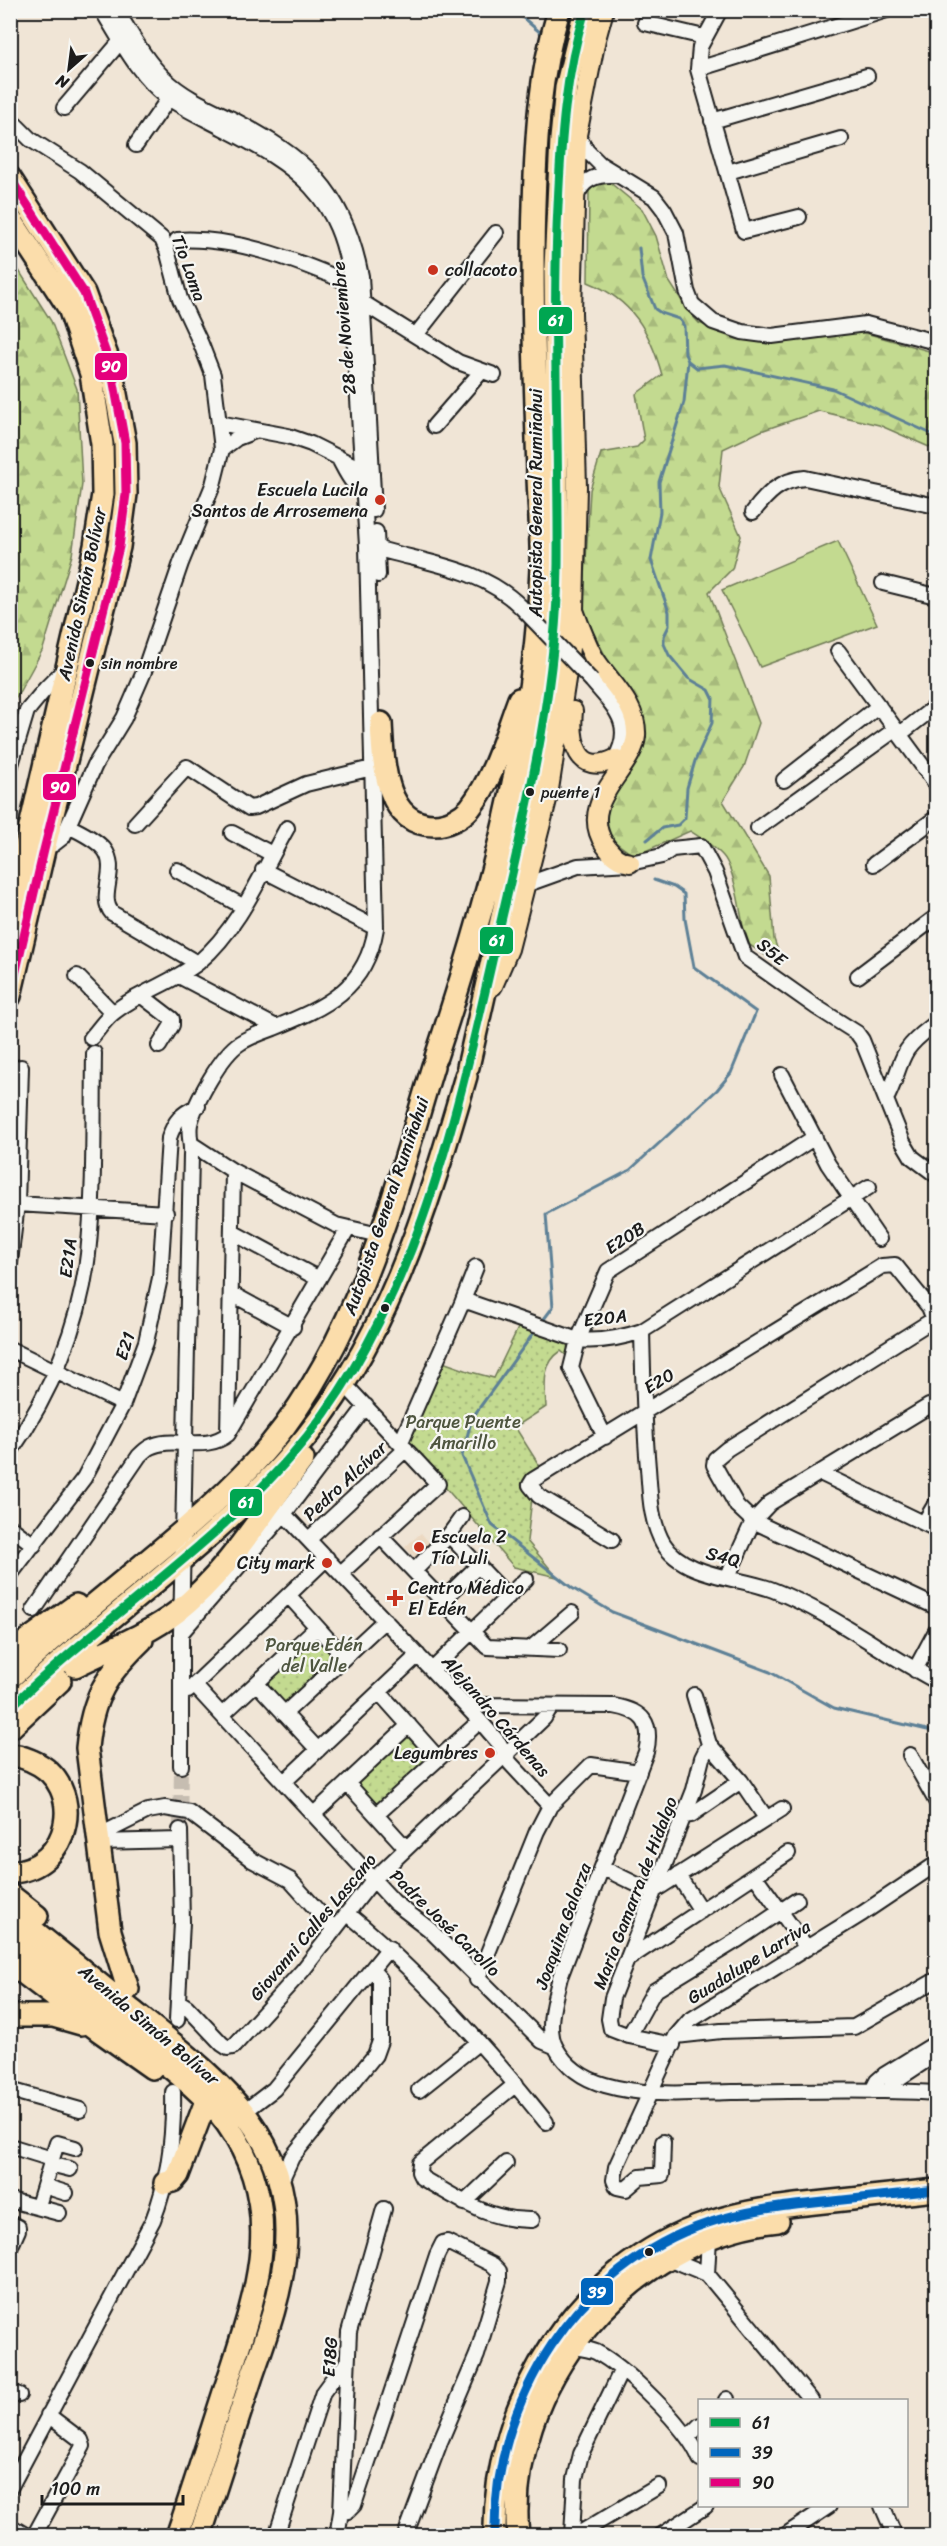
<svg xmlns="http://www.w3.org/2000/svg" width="947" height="2546" font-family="Sriracha,sans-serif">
  <defs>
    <pattern id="grass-dots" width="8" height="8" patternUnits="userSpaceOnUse" patternTransform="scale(1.5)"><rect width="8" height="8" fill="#c3da90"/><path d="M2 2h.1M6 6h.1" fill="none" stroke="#a7ba7c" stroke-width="1.8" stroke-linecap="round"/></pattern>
    <pattern id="forest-firs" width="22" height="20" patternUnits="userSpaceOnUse" patternTransform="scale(1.5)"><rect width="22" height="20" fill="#c3da90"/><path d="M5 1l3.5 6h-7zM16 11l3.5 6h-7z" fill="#a7ba7c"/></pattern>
  </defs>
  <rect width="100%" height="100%" fill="#f0e5d6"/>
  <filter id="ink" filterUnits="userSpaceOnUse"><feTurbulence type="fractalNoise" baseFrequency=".0167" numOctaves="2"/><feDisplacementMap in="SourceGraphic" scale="12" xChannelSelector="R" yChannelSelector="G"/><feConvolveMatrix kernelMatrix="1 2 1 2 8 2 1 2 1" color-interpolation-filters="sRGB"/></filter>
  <g filter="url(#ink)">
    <path fill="#ecd9c2" d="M421,1533L433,1547L418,1561L405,1547Z"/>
    <path fill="url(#grass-dots)" stroke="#707b56" stroke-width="1.5" d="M519,1326L575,1342L569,1358L561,1351C541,1364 545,1386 546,1407L515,1427L539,1465L533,1490L527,1541L557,1577L514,1567L444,1486L401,1442L437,1360L471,1372L494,1378Z
      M315,1628L340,1657L282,1710L260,1684Z
      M404,1733L433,1763L384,1810L351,1782Z"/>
    <path fill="url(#forest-firs)" stroke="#707b56" stroke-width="1.5" d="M596,181H608L642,209L656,236L669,281L689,312L699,323L736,337L766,343L862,332L936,353V450L879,425L819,411L761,431L723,449L719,487L741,536L732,569L709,592L759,723L744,767L723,801L769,876L774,939L778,951L768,957L745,942C743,924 735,869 723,856C714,846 701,838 690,831L641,853H630L610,838L606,813L616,784L646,738L638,714L609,663L583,612L590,490L601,453L637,447L644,440L636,394L662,375C650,331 632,300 588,282L589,189Z
      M11,258L51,321L77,389L82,484L72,555L43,649L11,707Z"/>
    <path fill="#c3da90" stroke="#707b56" stroke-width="1.5" d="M838,541L877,624L760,667L722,590Z"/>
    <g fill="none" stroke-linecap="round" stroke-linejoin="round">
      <path stroke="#5d8096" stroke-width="3" d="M514,10L542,34
        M639,248L642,277L655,309L661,313L679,319L684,326L685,354L688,361L684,402L659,482L660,512L651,560L669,612V626L664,636V644L669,655L688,678L709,690L713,698L712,723L695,761L687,788L685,818L678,825L662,828L647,840
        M688,361L697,368L725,365L833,389L936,436
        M541,1323L553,1307L546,1214L630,1170L717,1090L731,1073L756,1012L694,967L685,919L684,894L674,887L654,880
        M535,1331L472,1418L462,1456L492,1525L572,1588L612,1612L770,1672L834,1708L936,1732"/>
      <path stroke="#c6bdb1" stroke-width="14" stroke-dasharray="14 7" stroke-linecap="butt" d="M180,1830L181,1766"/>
      <defs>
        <path id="minor" d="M102,10C121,41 138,75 167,97C184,109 204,118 223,128C297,166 341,195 351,284L367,546L376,928C366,989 326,1007 274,1028C263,1032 251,1036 240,1043C222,1054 195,1102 190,1124C188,1135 192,1144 191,1155L181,1633V1766
          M116,10C131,33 144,59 164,78C182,96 207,107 230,118C305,157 344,189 361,276L374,510
          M720,10L700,47L698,69L744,231L799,217
          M645,23L704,37
          M698,69L887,10
          M64,108L125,36
          M10,119L30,139L80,171L162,239L167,250L180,299L201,344L213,375L222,449L213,485L181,563L143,674L124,718L95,765L63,837L54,844L44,847
          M712,121L867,76
          M577,135L587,151L600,164L654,197L664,210L676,233L687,291L692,304L713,322L742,332L772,336L866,324L936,342
          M136,145L169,98
          M728,172L841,139
          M576,198C582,179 597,174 615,175
          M177,240C237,236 304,263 358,287
          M357,299L458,362L494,375
          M416,335L496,233
          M219,423L288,436L311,444L367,472
          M434,426L481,372
          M222,449L237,438L255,431
          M338,457C346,471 352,489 369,492
          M753,512C768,493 780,480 805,478L936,506
          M376,532L378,575
          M369,546C422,563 480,566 521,607
          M883,583L936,596
          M838,651L936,784
          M592,681C614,707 635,724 615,759
          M900,734L936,706
          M10,768L27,711L46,688L65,669
          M784,780L879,706
          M135,824L187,767L249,808L256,807L306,784L372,768
          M68,826C81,832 95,839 104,849C120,869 97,896 112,913L197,963
          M758,828L896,729
          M232,833L272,854
          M874,864L936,818
          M177,870L244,907
          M263,870L376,928
          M525,885L578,866L630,863L662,856L672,849L701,846L715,872L745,957L816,1007L857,1033L862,1040L903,1142L912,1157L936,1175
          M77,976L113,1013
          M179,976L276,1027
          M858,976L936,917
          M142,996L172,1019V1025L159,1046
          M91,1038C98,1030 104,1021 112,1014C138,992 173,983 199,962C240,927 261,874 287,828
          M782,1075L828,1164L879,1239
          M886,1099C895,1084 898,1064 907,1050C915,1038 926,1031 936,1023
          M193,1145L233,1171L336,1225L379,1235
          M17,1204L166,1213
          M232,1232L319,1279
          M10,1262L17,1204L21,1067
          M232,1294L293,1327
          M462,1303L476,1267
          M642,1331C643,1377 644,1422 648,1468C650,1493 650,1520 663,1543C683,1577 740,1577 773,1590C832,1613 881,1652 936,1681
          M10,1349L123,1404
          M228,1434L233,1171
          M605,1437L571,1368L578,1340L608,1271L815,1137
          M401,1442L462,1303L469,1302L578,1340C600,1342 622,1338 642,1331L869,1187
          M10,1452C51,1394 80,1324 88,1254C95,1188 93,1120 94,1053
          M820,1473L936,1529
          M284,1514L480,1721L499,1743L510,1763L550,1806
          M924,1523L936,1503
          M10,1527L34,1545
          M449,1535L508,1597
          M380,1536L487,1647L559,1650
          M309,1539L406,1449
          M612,1540L539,1496L530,1485L533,1480L882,1266L895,1265L929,1307L933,1317L931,1321L727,1449L715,1459L714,1465L737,1506L753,1521L936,1607
          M414,1571L449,1535L462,1517
          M341,1573L438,1484L351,1391
          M10,1575L84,1478L123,1404L146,1342L160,1278L169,1138C175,1120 181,1114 198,1106
          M728,1576L753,1521L770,1503L929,1406L936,1409
          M289,1596L344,1657
          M442,1601L479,1565
          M34,1610L139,1456C142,1453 146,1449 150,1447C173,1435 205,1453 228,1434L348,1229
          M181,1633L284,1514L366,1406
          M530,1649L572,1613
          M432,1670L526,1579
          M915,1670L936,1631
          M257,1684L318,1750
          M195,1686L394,1902L429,1929L542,2041L554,2046
          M188,1691L327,1558
          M379,1692L438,1758
          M694,1695L709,1744L741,1781L766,1818
          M465,1705L614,1706C643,1711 653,1723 646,1752L560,1977C555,1998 545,2029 556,2048C567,2068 584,2079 605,2085C646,2097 690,2093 732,2092C800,2091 868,2089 936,2093
          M223,1714L317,1627
          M284,1714L385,1620
          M910,1755L936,1801
          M284,1782L418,1655
          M347,1783L406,1848
          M314,1814L409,1725
          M376,1815L480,1721
          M683,1816L691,1815L741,1781
          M98,1836L148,1811L165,1808L189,1812L252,1860L290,1880L334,1929
          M99,1842L180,1840
          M603,1868L652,1892
          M678,1875L701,1911
          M755,1876L807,1948
          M652,1892L782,1809
          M347,1913C421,1974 486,2047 546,2122
          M628,1959L788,1853
          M477,1980L537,1831L550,1806L591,1765L639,1772
          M179,2002L187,2007L222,2044L228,2048L233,2047L303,1970L373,1880L544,1718L551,1706
          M177,2020L182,1922L180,1830
          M629,2036L654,1991L739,1939L797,1900
          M676,2036L721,2031L854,2027L936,1980
          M673,2045L629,2036L611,2029L609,2019L612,1998L694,1790L702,1758L709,1744
          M516,2084L420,2163L419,2172L422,2178C459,2199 488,2221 532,2220
          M10,2090L80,2110
          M419,2090L479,2042
          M889,2090L895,2081L936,2054
          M872,2091L877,2081L884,2075L936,2043
          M244,2112L274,2089L389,1948
          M663,2142L662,2175L640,2177L626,2189L617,2187L614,2180L616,2167L676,2036L689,2021L863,1913L936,1864
          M10,2146L52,2159L38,2206
          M52,2159L57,2143L75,2148
          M50,2164L70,2169
          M280,2183L292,2157L375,2055L380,2041V1979L372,1970
          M44,2186L66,2193
          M10,2200L59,2213
          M464,2203L506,2163
          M10,2223L18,2227V2230L10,2248
          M668,2258L707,2274L811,2400
          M707,2274L709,2238
          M573,2347C580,2348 589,2349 596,2352C625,2367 688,2428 700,2459
          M10,2392L19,2395
          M726,2400L727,2399
          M688,2437L700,2425
          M10,2488L153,2220C169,2179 174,2136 173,2092
          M882,2506L895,2536
          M341,2512L349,2332L384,2209
          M10,2526L27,2536
          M34,2536L83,2446L81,2440L48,2415
          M276,2536L323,2392L337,2373L346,2365
          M337,2536L341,2512L348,2511L354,2505L437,2255L443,2243L447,2242L493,2265L499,2271V2281L477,2355L440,2442L405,2536
          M572,2536L575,2479L581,2454L621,2371
          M575,2536L659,2486
          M660,2536L706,2506
          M784,2536L829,2506"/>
        <path id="major" d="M575,613C580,627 586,642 593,656C608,681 638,704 636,736C633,771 576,801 605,845C612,855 618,861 630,863
          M573,711C570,741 577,777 615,759
          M493,986L509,949L548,796L568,666L574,610L577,487L572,312L577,135L596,39L604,10"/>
        <path id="highway" d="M10,178L84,293L111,367L125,443L126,494L119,547L44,850L10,996
          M10,218L69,308L91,374L102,444L103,494L95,546L10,914
          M381,723C383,759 384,825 434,825C447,825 461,818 470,808C495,776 505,736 519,699
          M436,1057C488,899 535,735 541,568C542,538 539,508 538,477C536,387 531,296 534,205C536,137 539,76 559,10
          M468,1067L536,766L553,658L558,569L555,268L561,139L566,88L585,10
          M10,1653L76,1605
          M75,1666C109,1649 147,1635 177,1612C228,1572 264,1510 303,1459
          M10,1678C89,1602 182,1541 256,1461C354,1354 392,1202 433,1066
          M10,1708C100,1620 207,1550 290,1456C385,1349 427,1210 466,1076
          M10,1728L60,1681
          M10,1755C19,1755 25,1758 32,1761C88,1785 71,1870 10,1872
          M10,1895L37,1916
          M10,1912C52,1945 93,1979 134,2012C216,2078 296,2135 285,2253C281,2296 266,2336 252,2376C235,2429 218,2482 200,2536
          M10,1937C53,1972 95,2006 137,2041C167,2065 205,2093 227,2124C289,2212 255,2297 225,2389C209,2438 194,2487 177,2536
          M10,1963L98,2030L152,2068
          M128,1989L110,1931L87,1748C92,1697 106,1675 142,1640
          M10,2016H53L81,2024
          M165,2183L173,2181L178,2175L206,2101
          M495,2536C492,2401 578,2266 708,2223C746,2210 784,2206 824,2202C861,2198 899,2194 936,2190
          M518,2536C504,2386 628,2237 778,2221"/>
      </defs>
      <use href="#minor" stroke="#1c1c1c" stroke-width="18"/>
      <use href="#major" stroke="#1c1c1c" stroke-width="22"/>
      <use href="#highway" stroke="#1c1c1c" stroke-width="26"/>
      <use href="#minor" stroke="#f6f6f2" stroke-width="14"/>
      <use href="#major" stroke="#fbddab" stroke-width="18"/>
      <use href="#highway" stroke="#fbddab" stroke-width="21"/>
      <defs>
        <path id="minor-bridge" d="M521,607L592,681"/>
      </defs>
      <use href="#minor-bridge" stroke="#1c1c1c" stroke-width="18" stroke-linecap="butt"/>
      <use href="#minor-bridge" stroke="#f6f6f2" stroke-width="14"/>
      <defs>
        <path id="bus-1" d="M10,1708C100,1620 208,1551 291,1456C420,1307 459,1104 502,917C529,801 557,684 558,564C559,445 552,325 558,206C561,139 565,75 585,10"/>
        <path id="bus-2" d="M495,2536C492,2401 578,2266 708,2223C746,2210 784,2206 824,2202C861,2198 899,2194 936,2190"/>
        <path id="bus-3" d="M10,178L84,293L111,367L125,443L126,494L119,547L44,850L10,996"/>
      </defs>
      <use href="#bus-1" stroke="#f6f6f2" stroke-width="14"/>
      <use href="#bus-2" stroke="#f6f6f2" stroke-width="14"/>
      <use href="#bus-3" stroke="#f6f6f2" stroke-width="14"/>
      <use href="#bus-1" stroke="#00a651" stroke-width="9"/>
      <use href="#bus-2" stroke="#0065bd" stroke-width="9"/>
      <use href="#bus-3" stroke="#e5007d" stroke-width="9"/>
    </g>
  </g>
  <g fill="#c8321e" stroke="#f6f6f2" stroke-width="2">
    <circle cx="433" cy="270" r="6"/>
    <circle cx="380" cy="500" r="6"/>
    <circle cx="419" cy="1547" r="6"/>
    <circle cx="327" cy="1563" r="6"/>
    <path d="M392 1589h6v6h6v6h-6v6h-6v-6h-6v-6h6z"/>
    <circle cx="490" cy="1753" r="6"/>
  </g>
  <g fill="#1c1c1c" stroke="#f6f6f2" stroke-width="2">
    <circle cx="90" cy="663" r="5"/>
    <circle cx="530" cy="792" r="5"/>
    <circle cx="385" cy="1308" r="5"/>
    <circle cx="649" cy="2252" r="5"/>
  </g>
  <g text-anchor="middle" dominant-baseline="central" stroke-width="4.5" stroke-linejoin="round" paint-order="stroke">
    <g font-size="16" fill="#1c1c1c" stroke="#f6f6f2" text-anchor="start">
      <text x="101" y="663">sin nombre</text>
      <text x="541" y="792">puente 1</text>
    </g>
    <g font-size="18" fill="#1c1c1c" stroke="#f6f6f2">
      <text transform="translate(189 268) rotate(70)">Tio Loma</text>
      <text transform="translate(344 328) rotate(-95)">28 de Noviembre</text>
      <text transform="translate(536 503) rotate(-90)">Autopista General Rumiñahui</text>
      <text transform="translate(82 594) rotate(-78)">Avenida Simón Bolívar</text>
      <text transform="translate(772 952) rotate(40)">S5E</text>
      <text transform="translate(386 1206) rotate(-71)">Autopista General Rumiñahui</text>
      <text transform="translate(625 1238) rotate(-33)">E20B</text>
      <text transform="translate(68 1258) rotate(-82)">E21A</text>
      <text transform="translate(605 1318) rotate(-7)">E20A</text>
      <text transform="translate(125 1346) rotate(-72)">E21</text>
      <text transform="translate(659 1381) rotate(-31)">E20</text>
      <text transform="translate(345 1481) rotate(-43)">Pedro Alcívar</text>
      <text transform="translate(723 1557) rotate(15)">S4Q</text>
      <text transform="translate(496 1716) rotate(49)">Alejandro Cárdenas</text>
      <text transform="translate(635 1893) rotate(-69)">Maria Gamarra de Hidalgo</text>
      <text transform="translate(445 1923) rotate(44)">Padre José Carollo</text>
      <text transform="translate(563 1926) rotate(-70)">Joaquina Galarza</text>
      <text transform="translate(313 1927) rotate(-50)">Giovanni Calles Lascano</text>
      <text transform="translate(749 1962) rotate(-32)">Guadalupe Larriva</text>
      <text transform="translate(149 2025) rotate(40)">Avenida Simón Bolívar</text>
      <text transform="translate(330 2357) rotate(-86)">E18G</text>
    </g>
    <g font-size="18" fill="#1c1c1c" stroke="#f6f6f2" text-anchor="start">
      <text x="445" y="270">collacoto</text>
      <text x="368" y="490" text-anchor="end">Escuela Lucila<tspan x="368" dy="21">Santos de Arrosemena</tspan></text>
      <text x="431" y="1537">Escuela 2<tspan x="431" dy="21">Tía Luli</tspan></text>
      <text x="315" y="1563" text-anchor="end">City mark</text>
      <text x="408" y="1588">Centro Médico<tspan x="408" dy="21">El Edén</tspan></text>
      <text x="478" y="1753" text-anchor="end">Legumbres</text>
    </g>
    <g font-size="18" fill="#4e553f" stroke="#f6f6f2">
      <text x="463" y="1422">Parque Puente<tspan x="463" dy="21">Amarillo</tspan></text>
      <text x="314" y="1645">Parque Edén<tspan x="314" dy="21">del Valle</tspan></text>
    </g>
  </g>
  <g stroke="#f6f6f2" stroke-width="2">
    <rect x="538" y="306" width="35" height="29" rx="6" fill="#00a651"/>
    <rect x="94" y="352" width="34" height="29" rx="6" fill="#e5007d"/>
    <rect x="42" y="773" width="35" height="28" rx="6" fill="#e5007d"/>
    <rect x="479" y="926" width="35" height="29" rx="6" fill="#00a651"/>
    <rect x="229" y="1488" width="34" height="29" rx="6" fill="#00a651"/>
    <rect x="580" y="2277" width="34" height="29" rx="6" fill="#0065bd"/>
  </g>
  <g font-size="16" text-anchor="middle" font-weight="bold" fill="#fff">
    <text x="556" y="326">61</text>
    <text x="111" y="372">90</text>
    <text x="60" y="793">90</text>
    <text x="497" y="946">61</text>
    <text x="246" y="1508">61</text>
    <text x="597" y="2298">39</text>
  </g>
  <rect width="947" height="2546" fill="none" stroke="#f6f6f2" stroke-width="36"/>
  <rect x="18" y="18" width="911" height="2510" fill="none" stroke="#1c1c1c" stroke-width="2" filter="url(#ink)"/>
  <rect x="698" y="2399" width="210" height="108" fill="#f6f6f2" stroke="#9f9f9c" stroke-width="1.5"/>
  <rect x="710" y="2418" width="30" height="9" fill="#00a651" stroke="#9f9f9c" stroke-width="1.5"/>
  <text x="752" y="2429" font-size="18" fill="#1c1c1c">61</text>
  <rect x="710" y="2448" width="30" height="9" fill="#0065bd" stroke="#9f9f9c" stroke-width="1.5"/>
  <text x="752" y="2459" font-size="18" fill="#1c1c1c">39</text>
  <rect x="710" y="2478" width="30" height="9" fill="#e5007d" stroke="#9f9f9c" stroke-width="1.5"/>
  <text x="752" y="2489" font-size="18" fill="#1c1c1c">90</text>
  <g transform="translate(69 69) rotate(208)" stroke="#f6f6f2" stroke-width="4.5" paint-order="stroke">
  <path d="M0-4.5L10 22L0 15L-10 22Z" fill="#1c1c1c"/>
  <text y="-9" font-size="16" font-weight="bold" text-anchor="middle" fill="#1c1c1c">N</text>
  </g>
  <path d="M42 2495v9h141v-9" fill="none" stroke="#1c1c1c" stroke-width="3"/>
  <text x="51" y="2495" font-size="18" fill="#1c1c1c" stroke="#f6f6f2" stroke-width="4.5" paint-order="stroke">100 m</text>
</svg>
